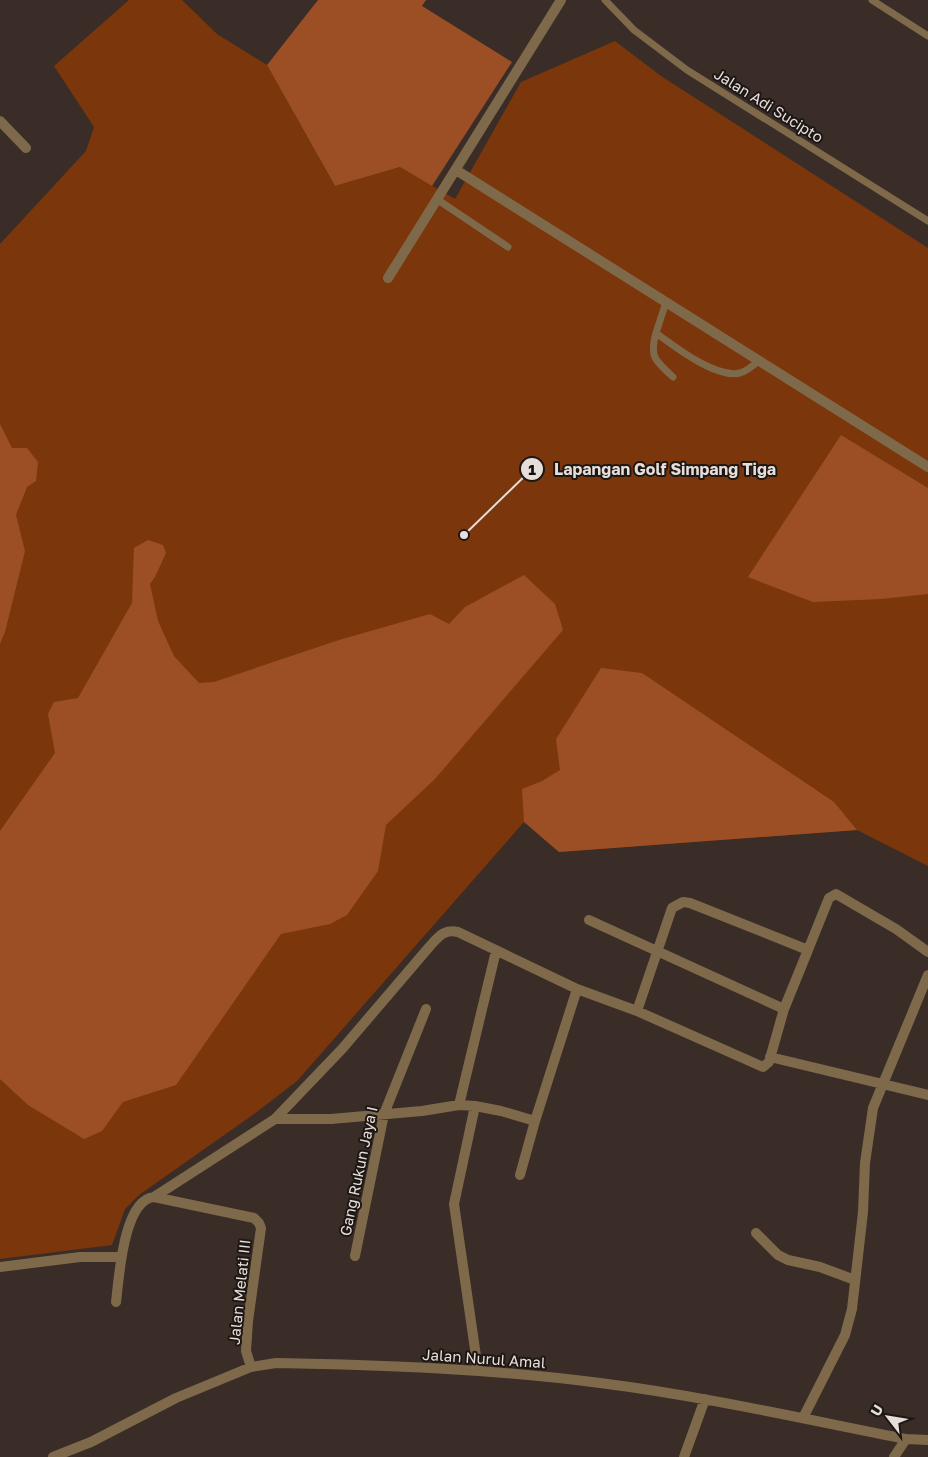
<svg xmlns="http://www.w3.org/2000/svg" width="928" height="1457" font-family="'Golos Text',sans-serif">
  <rect width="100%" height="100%" fill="#3a2d27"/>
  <path fill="#7c360b" d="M129,0H182L217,34L267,65L335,186L400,167L455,199L521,82L615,41L661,76L928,248V866L857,830L559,852L524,822L297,1081L254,1114L139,1195L125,1209L112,1245L0,1259V244L86,151L94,127L54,66Z"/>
  <path fill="#9c4f25" d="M318,0H426L422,6L512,62L432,186L400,167L335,186L267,65Z
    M0,424L12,448H27L38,462L36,481L27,487L16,515L25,551L5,632L0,644Z
    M841,435L928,488V594L881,599L813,602L748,577Z
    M148,540L163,545L166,553L155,577L150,584L158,621L174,656L199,683L214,682L339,640L430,614L449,624L465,607L524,575L555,604L563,630L435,779L386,825L378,871L347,915L330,924L281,934L176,1085L123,1102L102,1131L84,1139L28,1105L0,1079V831L55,753L48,714L54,702L78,698L132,603L134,548Z
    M601,668L642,673L834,802L857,830L559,852L524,822L522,789L542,781L560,770L556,739Z"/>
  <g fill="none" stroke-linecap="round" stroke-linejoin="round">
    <path stroke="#7e6a4a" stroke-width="7" d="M605,0L634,30L687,70L928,221
      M872,0L928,36
      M438,200L508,247
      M666,302L656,333C674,346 716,379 740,373C747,371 754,365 760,360
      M656,333C649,358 656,361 673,377"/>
    <path stroke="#7e6a4a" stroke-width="10" d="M0,121L26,148
      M456,170L928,467
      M388,278L561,0
      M589,920L784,1009
      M637,1011L763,1067L769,1062L784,1009L808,950
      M770,1057L928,1095
      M459,1105L496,951
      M475,1106L454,1204L478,1370
      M275,1119L342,1049L430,946C439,936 444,929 458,932L577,989
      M520,1175L535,1121L577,989L637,1011L672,908L683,902L690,903L808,950L829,898L836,894L896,929L928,952
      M154,1197L275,1119H331L422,1111L459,1105L475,1106L501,1111L535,1121
      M756,1233L778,1255L788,1260L820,1267L855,1280
      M355,1256L384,1114L426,1009
      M0,1267L80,1257H121
      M116,1302C119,1279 123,1200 154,1197L254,1218L259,1223L261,1228L248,1321L246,1351L251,1367
      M803,1418L845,1335L852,1309L863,1212L865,1163L873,1108L928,975
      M53,1457L91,1442L176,1398L251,1367L276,1363C384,1365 493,1369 600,1383C703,1396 804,1419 906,1439L928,1440
      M684,1457L705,1399
      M894,1457L906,1439"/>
  </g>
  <g text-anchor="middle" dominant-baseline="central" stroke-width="4" stroke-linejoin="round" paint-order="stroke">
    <g font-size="15" fill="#e7deda" stroke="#1d1714">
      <text transform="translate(769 105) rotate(32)">Jalan Adi Sucipto</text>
      <text transform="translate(358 1171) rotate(-78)">Gang Rukun Jaya I</text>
      <text transform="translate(239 1292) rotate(-84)">Jalan Melati III</text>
      <text transform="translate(484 1358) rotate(4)">Jalan Nurul Amal</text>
    </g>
  </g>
  <path fill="none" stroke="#e7deda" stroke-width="2" d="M464 535L532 469"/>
  <g fill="#e7deda" stroke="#1d1714" stroke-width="2">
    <circle cx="464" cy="535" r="5"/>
    <circle cx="532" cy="469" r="12"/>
  </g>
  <g font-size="15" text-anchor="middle" font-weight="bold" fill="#111">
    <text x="532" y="475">1</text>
  </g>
  <g font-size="16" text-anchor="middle" font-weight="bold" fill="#e7deda" stroke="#1d1714" stroke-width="4" stroke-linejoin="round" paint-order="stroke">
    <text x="665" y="475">Lapangan Golf Simpang Tiga</text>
  </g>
  <g transform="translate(888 1417) rotate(301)" stroke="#1d1714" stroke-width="4" paint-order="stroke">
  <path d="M0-4L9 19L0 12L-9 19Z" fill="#e7deda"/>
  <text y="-8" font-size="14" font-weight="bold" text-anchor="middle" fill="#e7deda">U</text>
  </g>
</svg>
